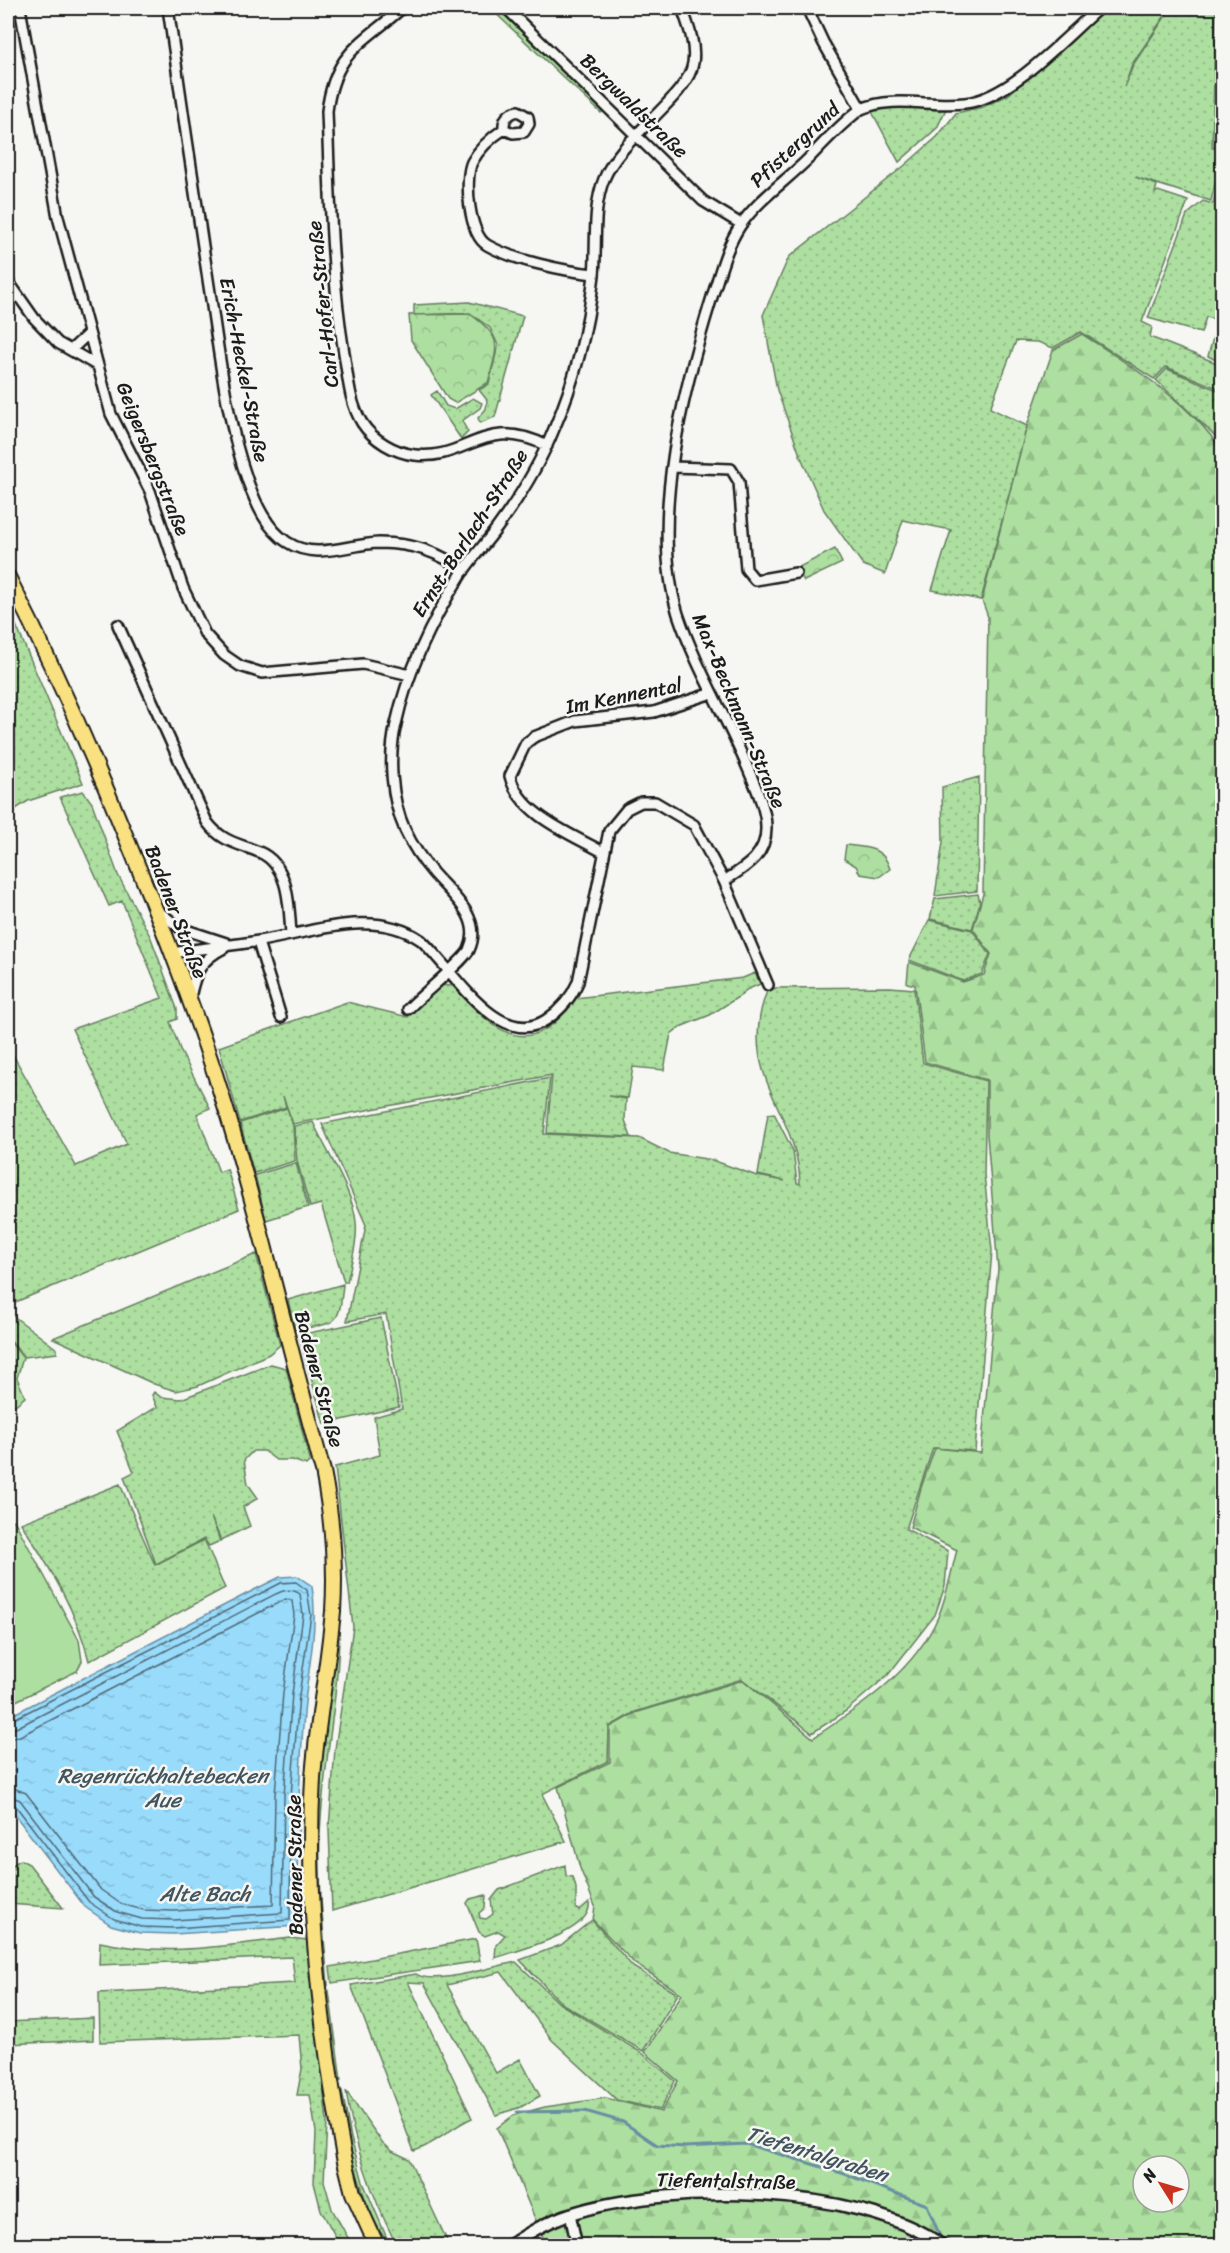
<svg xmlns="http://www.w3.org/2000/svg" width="1230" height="2253" font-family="Sriracha,sans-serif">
  <defs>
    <pattern id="grass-dots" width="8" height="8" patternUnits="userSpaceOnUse" patternTransform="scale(1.5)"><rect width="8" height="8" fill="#addfa0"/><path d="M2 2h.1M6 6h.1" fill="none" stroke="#94bf89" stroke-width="1.8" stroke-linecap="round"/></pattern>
    <pattern id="forest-firs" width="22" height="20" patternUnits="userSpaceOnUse" patternTransform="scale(1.5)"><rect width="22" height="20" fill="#addfa0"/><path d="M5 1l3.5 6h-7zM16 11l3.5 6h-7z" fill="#94bf89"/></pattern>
    <pattern id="park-crowns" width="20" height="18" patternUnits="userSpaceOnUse" patternTransform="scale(1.5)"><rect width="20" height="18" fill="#addfa0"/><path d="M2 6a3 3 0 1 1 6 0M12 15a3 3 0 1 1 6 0" fill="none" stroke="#94bf89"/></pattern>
    <pattern id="water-ripples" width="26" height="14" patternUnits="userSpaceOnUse" patternTransform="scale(1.5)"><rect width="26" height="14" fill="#99dbfb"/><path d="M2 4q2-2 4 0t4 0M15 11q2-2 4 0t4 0" fill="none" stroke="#83bbd7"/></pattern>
  </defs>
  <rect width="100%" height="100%" fill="#f6f6f2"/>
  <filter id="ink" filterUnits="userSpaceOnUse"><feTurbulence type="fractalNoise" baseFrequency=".0167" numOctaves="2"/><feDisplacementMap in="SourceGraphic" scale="12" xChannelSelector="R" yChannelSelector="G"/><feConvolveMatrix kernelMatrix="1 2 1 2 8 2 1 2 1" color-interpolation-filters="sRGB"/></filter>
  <g filter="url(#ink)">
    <path fill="url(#grass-dots)" stroke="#647e5e" stroke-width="1.5" d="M490,8H499L605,109L601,113Z
      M1107,8H1170L1132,64L1124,87L1133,65L1171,8H1216L1212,148L1222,150V156L1211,201L1135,177L1157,185L1155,193L1158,191L1188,201L1142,322L1152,327L1150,337L1222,365V390L1166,367L1154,379L1081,332L1053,348L1038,342L1016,341L990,408L1027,426L981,600L932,590L951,530L903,520L885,574L863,565L824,510L800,455L777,390L763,315L789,257L904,166L937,137L956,113L983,107L1008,95Z
      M1219,8H1222V147H1214Z
      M895,106L946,109L937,128L899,162L871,110Z
      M1222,166V363L1208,356L1218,320L1206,317L1201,333L1148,318L1187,215L1203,201L1213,204Z
      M469,302L523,316L495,417L480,423L478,418L486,409L487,400L479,390L489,384L498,345L490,328L470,313L414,315V305Z
      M1167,369L1222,392V447L1214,435L1156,380Z
      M437,391L446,406L455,409L473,398L482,403L480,408L462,421L468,432L461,439L431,395Z
      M10,611L83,783L28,801L8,814V612Z
      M979,777L977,891L935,896L943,842L942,787Z
      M83,791L92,803L118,875L151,938L177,1009V1019L170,1022L181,1052L210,1108L197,1114L219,1172L227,1169L239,1209L13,1303L8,1297V1046L76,1166L127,1144L72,1029L162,998L122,901L109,906L60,797Z
      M978,894L980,903L972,929L930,919L935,899Z
      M929,920L972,930L990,954L982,974L963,981L909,960Z
      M755,973L760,984L746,990L743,994L710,1015L680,1027L671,1034L664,1070L633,1067L628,1098L609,1096L626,1099L625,1120L631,1137L547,1133L552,1075L293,1124L283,1096L286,1107L240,1122L219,1047L347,1002L408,1017L440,985L453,986C495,1033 530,1064 576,998L743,978Z
      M890,987L914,989L923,1063L986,1081L984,1174L992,1251L975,1451L933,1448L906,1529L948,1551L945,1586L935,1615L888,1675L846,1711L812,1733L742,1679L635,1712L609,1727L608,1761L542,1794L566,1841L332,1911L329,1829L335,1749L353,1627L335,1467L380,1455L374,1417L402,1409L386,1314L347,1321L366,1225L322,1124L550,1078L544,1134L639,1138L669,1153L712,1160L757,1176L785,1181L758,1175L768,1114L774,1113L793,1151L797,1183L800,1184C798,1110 735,1075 767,991L776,988Z
      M287,1108L293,1126L295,1161L254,1173L240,1123Z
      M313,1122C326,1151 353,1191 356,1222C358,1241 351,1263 347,1282H344L321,1204L310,1207L297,1161L294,1126Z
      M296,1163L308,1207L266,1220L255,1175Z
      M256,1254L280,1345L269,1354L198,1386L176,1391L154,1384L53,1338Z
      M343,1284C339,1328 337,1322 295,1330L288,1300Z
      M8,1312L57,1349V1353L24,1357L8,1338Z
      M381,1318L399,1407L324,1424L299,1335Z
      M271,1364L286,1368L310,1461L306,1465L292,1460H276L264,1451H253L244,1460L248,1484L258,1498L243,1507L250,1526L221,1540L211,1517L220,1541L209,1546L204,1539L156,1564L124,1477L134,1472L117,1431L157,1407L152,1395L154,1392L161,1397L181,1399Z
      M120,1484L155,1565L204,1540C213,1556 216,1571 225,1588L89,1661C77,1611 49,1566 21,1523Z
      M335,1629H339C339,1698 323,1765 320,1834C318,1884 324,1935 328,1985L325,1983L319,1876V1784L336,1651Z
      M21,1860L29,1864L63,1908L8,1904C7,1889 3,1866 21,1860Z
      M565,1865L566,1876L573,1877L576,1888V1909L580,1910L589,1902C594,1932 518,1950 495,1958L496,1945L505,1935L498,1931L485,1936L479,1932L467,1903L470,1899L486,1895L485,1908L479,1913L480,1918L486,1919L493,1914L491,1900L499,1890Z
      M592,1920L633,1967L678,1994L643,2051L561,2003L520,1960L561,1945Z
      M290,1938L307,1940L327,2122L324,2181L332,2209L352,2245H340L321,2210L314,2183L316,2132L310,2095H297L302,2069L299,2035L100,2042L99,1993L295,1983L292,1957L99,1965L100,1942C167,1957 222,1946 290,1938Z
      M476,1939L480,1961L332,1983L330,1967Z
      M516,1962L560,2004L642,2053L675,2081L660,2110L617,2100L552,2040L501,1972L447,1985L496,2073L520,2059L540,2096L521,2107L496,2115L424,1983L408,1982L472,2118C451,2127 435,2145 414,2151L351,1985L416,1974C434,1986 494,1966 516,1962Z
      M329,1991L341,2080H338L326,1995Z
      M93,2018V2040L8,2044V2022Z
      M342,2091L351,2138L363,2182L389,2243C362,2214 346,2132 339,2093Z
      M346,2091L382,2142L392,2151L409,2159L449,2245H398L394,2240C370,2192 354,2144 346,2091Z"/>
    <path fill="url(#forest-firs)" stroke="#647e5e" stroke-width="1.5" fill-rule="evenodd" d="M1082,334C1132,367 1188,400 1222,451V2245H546L497,2128L514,2115L545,2107L606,2098L661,2112L678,2081L645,2052L682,1994L635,1964L593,1920L595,1906L580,1868L558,1787L610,1762V1727L635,1713L743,1680L813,1738C860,1707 915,1671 938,1617C947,1596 951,1572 957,1550L910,1527L921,1488L935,1448L981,1453L998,1269L987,1135V1080L925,1062L915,985L907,983L909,962L963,982L984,975L991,954L973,929L983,894L988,617L982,600L1027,426L1053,350ZM1143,2166H1179V2202H1143Z
      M8,1339L23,1358L17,1378L25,1397L8,1411Z"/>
    <path fill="url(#park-crowns)" stroke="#647e5e" stroke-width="1.5" d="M470,314C505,339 497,346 488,383L455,403L448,399L411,340L409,315Z
      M835,549L842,563L804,581L797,568Z
      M846,845C866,847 884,847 890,869L879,877L860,874L856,866L844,859Z"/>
    <path fill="#addfa0" stroke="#647e5e" stroke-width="1.5" d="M14,1520L79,1640L82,1661L77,1671L8,1705V1524Z"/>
    <path fill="url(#water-ripples)" stroke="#678fa2" stroke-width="1.5" d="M297,1576L312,1586C319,1631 307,1669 304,1714C298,1785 297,1855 297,1926L174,1934L140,1933L111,1925L85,1907L8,1806V1717L258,1588L280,1577Z"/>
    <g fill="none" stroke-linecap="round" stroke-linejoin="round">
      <path stroke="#4e6875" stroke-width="1.5" d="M8,1722L281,1583L296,1582L307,1590L311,1615L299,1695L291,1796L290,1920L174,1928L141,1927L114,1919L89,1902L15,1805L8,1803
        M8,1729L16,1728L264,1600C276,1594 288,1585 300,1594L303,1615L292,1694L284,1796L282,1913L174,1920L142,1919L117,1912L94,1897L20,1800L8,1795
        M8,1739L20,1736L268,1608L286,1599L292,1601L294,1615L283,1693L275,1795L273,1905L174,1911L144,1910L121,1904L101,1890L26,1793L8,1786"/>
      <path stroke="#678fa2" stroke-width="3" d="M517,2112L585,2111L623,2122L657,2145L685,2147L746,2144L845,2174L927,2205L942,2241"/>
      <defs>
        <path id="minor" d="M20,8L58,217L111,414L150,491L183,588L205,634L224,655L240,666L262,673L363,664L410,675
          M168,8C181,101 195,193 209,286C219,351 226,420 248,482C256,504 267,529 287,542C316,561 348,544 379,543C410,543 440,552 464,571
          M402,8C361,45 335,51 327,111C330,192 331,273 344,353C348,376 349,402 362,423C373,440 395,453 415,455C467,461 484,414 547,446
          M506,8L703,201L741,224
          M807,8L823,42L861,109
          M504,129L513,133L524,132L529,124L528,117L518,111C508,113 503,119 504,129C492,137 479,149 472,162C464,179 469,235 487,245C513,260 564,271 594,274
          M8,281L34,318L58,343L98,366
          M72,349L89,333
          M673,467L731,469L739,482L746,569L755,580L796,573
          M118,625L207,822C222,842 237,843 259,852C290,865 289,907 291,935
          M603,852C571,834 519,814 510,776L526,743L534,737L575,721L654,712L712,693
          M724,881C746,867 767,855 766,827C766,809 756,788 749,771C727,718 696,668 678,614C649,521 684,387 712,297C720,273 726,247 740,226C757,201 783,183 805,162C823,144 840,124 861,109C895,95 929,107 965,103C1010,99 1065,37 1099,8
          M158,911L180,928L226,943
          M258,942L281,1017
          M172,953C201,948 230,946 259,941C312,933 373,907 421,940C451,967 498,1051 546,1020C561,1010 571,998 578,982L609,831L627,809L641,802H655L694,825L724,881L768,985
          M190,998C195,973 200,960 224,948
          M408,1009C421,995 463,962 469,950C484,918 451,894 433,873C422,860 412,845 405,830C391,799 388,757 396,724C408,669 432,620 462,573C473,557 486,543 497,528C519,498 540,464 554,429C575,381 588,328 594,275C597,244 592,209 604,179C620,138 689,96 693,63C696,44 688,25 682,8
          M570,2214L577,2246"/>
        <path id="tertiary" d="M509,2246C528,2233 548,2221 570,2214C666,2183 859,2184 943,2246"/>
        <path id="primary" d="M8,577C53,665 93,755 130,847C163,927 195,1009 221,1093C260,1218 288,1345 323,1471C332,1517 336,1564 333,1611C328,1667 317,1722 313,1778C305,1903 321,2034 344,2157L353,2193L377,2246"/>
      </defs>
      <use href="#minor" stroke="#1c1c1c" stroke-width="14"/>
      <use href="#tertiary" stroke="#1c1c1c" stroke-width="15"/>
      <use href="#primary" stroke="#1c1c1c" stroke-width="18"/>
      <use href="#minor" stroke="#f6f6f2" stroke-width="9"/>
      <use href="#tertiary" stroke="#f6f6f2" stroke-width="10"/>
      <use href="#primary" stroke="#f9e181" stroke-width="14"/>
    </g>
  </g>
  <g text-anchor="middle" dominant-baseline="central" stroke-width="5" stroke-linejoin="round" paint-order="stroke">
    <g font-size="20" fill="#1c1c1c" stroke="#f6f6f2">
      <text transform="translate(634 106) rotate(44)">Bergwaldstraße</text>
      <text transform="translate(795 145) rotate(-43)">Pfistergrund</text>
      <text transform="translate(323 304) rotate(-96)">Carl-Hofer-Straße</text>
      <text transform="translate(244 370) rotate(79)">Erich-Heckel-Straße</text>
      <text transform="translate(153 459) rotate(68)">Geigersbergstraße</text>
      <text transform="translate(470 533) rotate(-57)">Ernst-Barlach-Straße</text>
      <text transform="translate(624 696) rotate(-11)">Im Kennental</text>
      <text transform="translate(739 711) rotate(67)">Max-Beckmann-Straße</text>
      <text transform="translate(176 912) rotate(69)">Badener Straße</text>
      <text transform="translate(319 1379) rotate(75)">Badener Straße</text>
      <text transform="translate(295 1865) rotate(-91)">Badener Straße</text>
      <text transform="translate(726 2181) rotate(1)">Tiefentalstraße</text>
    </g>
    <g font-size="21" font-style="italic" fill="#42555f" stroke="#f6f6f2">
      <text x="163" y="1776">Regenrückhaltebecken<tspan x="163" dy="24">Aue</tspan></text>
      <text x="205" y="1894">Alte Bach</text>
      <text transform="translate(817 2154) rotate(17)">Tiefentalgraben</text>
    </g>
  </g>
  <rect width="1230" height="2253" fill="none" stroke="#f6f6f2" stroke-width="30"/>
  <rect x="15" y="15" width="1200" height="2223" fill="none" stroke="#1c1c1c" stroke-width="2" filter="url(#ink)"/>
  <g transform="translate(1161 2184) rotate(307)"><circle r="28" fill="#f6f6f2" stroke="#9f9f9c" stroke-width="1.5"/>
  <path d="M0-4.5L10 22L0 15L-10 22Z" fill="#c8321e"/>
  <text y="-9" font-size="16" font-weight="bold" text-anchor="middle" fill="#1c1c1c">N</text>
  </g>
</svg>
